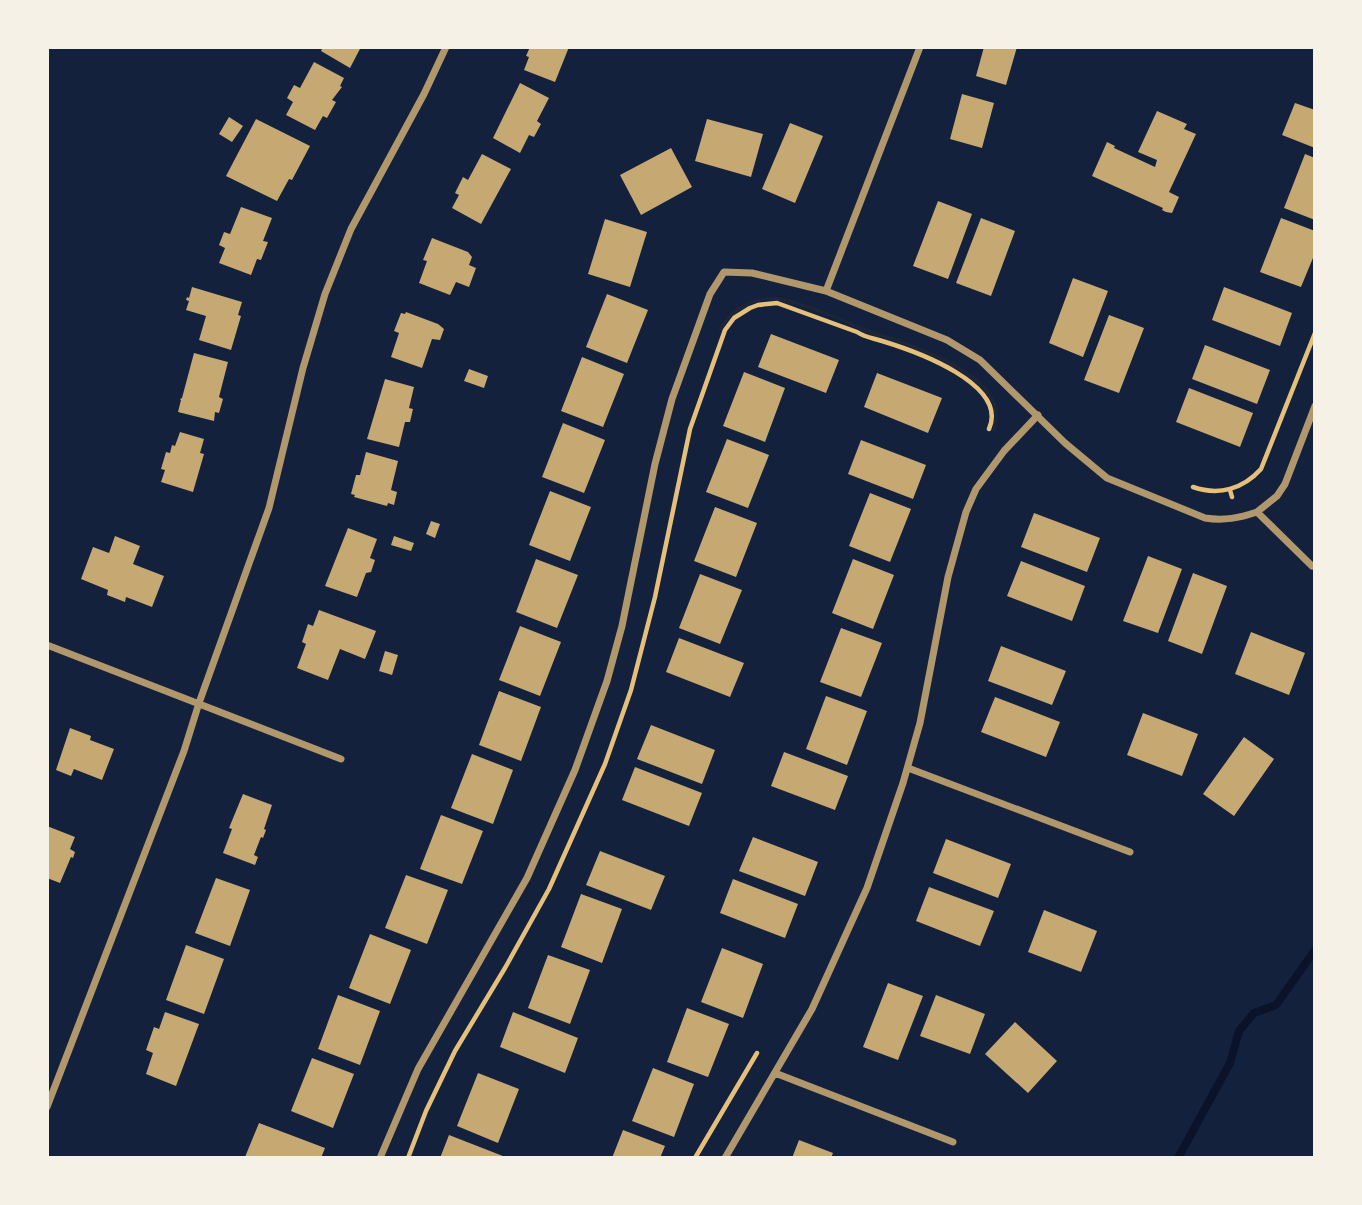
<svg xmlns="http://www.w3.org/2000/svg" width="1362" height="1205" font-family="Montserrat,sans-serif">
  <rect width="100%" height="100%" fill="#14213d"/>
  <path fill="#1d2539" d="M779,297C805,302 830,314 855,324C896,340 967,357 992,395C1000,406 999,420 995,432L992,430C1013,375 905,348 869,335C863,333 865,333 860,330C842,319 789,300 768,300C747,301 732,315 721,331L718,330C731,306 752,296 779,297Z"/>
  <g fill="none" stroke-linecap="round" stroke-linejoin="round">
    <path stroke="#0b132b" stroke-width="8" d="M1178,1158L1230,1063L1239,1031L1254,1013L1276,1005L1315,950"/>
  </g>
  <path fill="#c6a872" d="M323,47H361L350,68L321,51Z
    M530,47H569L555,82L524,70L529,57L526,56Z
    M984,47H1017L1006,85L976,76Z
    M314,62L344,78L340,86L342,87L332,100L336,102L327,118L323,116L315,130L286,115L293,102L287,98L294,85L300,88Z
    M520,83L549,98L537,121L541,124L534,137L529,135L520,153L493,138Z
    M962,94L994,103L982,148L950,139Z
    M1295,103L1315,110V148L1282,135Z
    M1157,111L1187,124L1184,129L1196,134L1169,192L1179,197L1172,213L1166,212L1162,210L1163,208L1092,176L1107,142L1115,146L1114,148L1155,167L1157,160L1138,152Z
    M229,117L243,126L232,142L219,134Z
    M256,119L310,146L292,180L289,179L277,201L226,176Z
    M707,119L763,134L751,177L695,161Z
    M790,123L823,136L795,203L762,189Z
    M671,148L692,187L641,215L620,175Z
    M482,154L511,169L481,224L452,208L459,195L455,193L463,177L468,180Z
    M1305,154L1315,158V220L1284,208Z
    M938,201L972,214L948,279L913,266Z
    M241,207L272,218L263,241L268,242L261,260L257,259L251,275L219,263L225,248L219,245L224,232L230,234Z
    M981,218L1015,231L991,296L956,283Z
    M1281,218L1315,231V253L1301,287L1260,272Z
    M605,219L647,232L630,287L588,274Z
    M432,238L468,252L472,257L469,265L476,268L469,287L456,282L450,295L419,283L427,261L423,260Z
    M1073,278L1108,291L1083,357L1049,343Z
    M192,287L242,302L238,315L241,316L231,350L199,340L206,316L186,310L189,301L186,300L187,297L189,298Z
    M1224,287L1292,313L1280,346L1212,320Z
    M607,294L648,310L627,363L586,347Z
    M406,312L438,324L444,329L440,340L432,339L422,368L391,357L399,333L394,331L401,313L405,314Z
    M1109,315L1144,328L1119,393L1084,380Z
    M771,334L839,360L826,393L758,367Z
    M1205,345L1270,370L1257,404L1192,379Z
    M194,353L228,362L219,397L223,399L219,413L215,412L214,421L178,412L181,400L180,399L182,398Z
    M582,357L624,374L603,427L561,411Z
    M469,369L488,376L484,388L464,381Z
    M744,372L785,388L765,442L723,426Z
    M877,373L942,398L928,433L864,407Z
    M385,379L414,387L409,408L413,409L410,422H405L399,447L367,439Z
    M1189,388L1253,413L1240,447L1176,422Z
    M563,423L605,440L584,493L542,477Z
    M180,432L204,439L200,453L204,454L193,492L161,482L165,470L161,469L166,452L170,453L172,445L175,446Z
    M727,439L769,455L748,508L706,492Z
    M861,440L926,465L913,499L848,474Z
    M366,452L398,461L391,490L397,492L394,505L388,503L387,506L354,497L355,495L351,494L356,475H360Z
    M550,491L591,507L570,561L529,545Z
    M870,493L911,509L890,562L849,546Z
    M715,507L757,523L736,577L694,561Z
    M1034,513L1100,538L1087,572L1021,547Z
    M431,521L440,524L435,538L426,534Z
    M348,528L377,539L370,558L375,560L371,572L366,573L357,597L325,586Z
    M115,536L140,546L133,564L164,576L152,607L126,597L125,602L107,595L108,590L81,579L93,547L109,553Z
    M394,536L414,543L411,551L391,545Z
    M1148,556L1182,569L1158,633L1123,621Z
    M536,559L578,575L557,628L516,612Z
    M853,559L894,575L873,629L832,613Z
    M1021,561L1085,586L1072,621L1007,596Z
    M1193,573L1227,586L1202,654L1168,641Z
    M700,574L742,590L720,644L679,628Z
    M319,610L376,631L365,659L340,649L328,680L297,668L306,644L302,642L308,624L313,626Z
    M520,626L561,642L540,696L499,680Z
    M841,628L882,643L861,697L820,682Z
    M1251,632L1305,653L1289,695L1235,674Z
    M679,638L744,663L730,697L666,672Z
    M1001,646L1066,671L1052,705L988,681Z
    M385,651L398,655L392,675L379,671Z
    M499,691L541,707L521,761L479,745Z
    M826,696L867,711L847,765L806,749Z
    M995,697L1060,722L1046,757L981,732Z
    M1143,713L1198,734L1182,776L1127,755Z
    M651,725L715,750L702,784L637,759Z
    M70,728L91,736L90,740L114,749L102,780L74,769L71,776L56,770Z
    M1244,737L1274,759L1234,816L1203,794Z
    M784,752L848,776L835,810L771,786Z
    M472,754L513,770L493,824L451,808Z
    M635,767L702,793L689,826L622,800Z
    M243,794L272,805L264,829L266,830L263,838L261,837L254,855L258,857L255,865L223,853L232,829L229,828Z
    M441,815L483,831L462,884L420,869Z
    M47,826L75,837L70,849L75,852L73,858L71,857L60,883L47,878Z
    M753,837L818,862L805,896L739,871Z
    M946,839L1011,864L998,898L933,873Z
    M600,851L665,876L651,910L586,885Z
    M406,875L448,890L427,944L385,928Z
    M216,878L250,890L230,946L195,933Z
    M733,879L798,904L785,938L720,913Z
    M929,887L994,911L980,946L916,921Z
    M581,894L622,909L602,963L561,947Z
    M1044,910L1097,931L1081,972L1028,952Z
    M370,934L411,950L390,1004L349,988Z
    M186,945L224,959L204,1014L166,1000Z
    M722,948L763,964L743,1018L701,1002Z
    M548,955L590,970L570,1024L528,1008Z
    M888,983L923,996L898,1060L863,1047Z
    M338,995L380,1011L360,1065L318,1049Z
    M936,995L985,1014L970,1054L920,1036Z
    M687,1008L729,1024L708,1077L667,1062Z
    M165,1012L199,1024L176,1086L146,1074L153,1053L146,1050L154,1027L159,1029Z
    M513,1012L578,1038L565,1073L500,1047Z
    M1015,1022L1057,1061L1028,1093L985,1054Z
    M312,1058L354,1074L333,1128L291,1111Z
    M653,1068L694,1084L674,1137L632,1121Z
    M478,1073L519,1089L498,1143L457,1126Z
    M259,1123L325,1148L321,1158L245,1157Z
    M623,1130L665,1146L660,1158H612Z
    M449,1135L508,1158H440Z
    M799,1140L833,1153L831,1158H792Z"/>
  <g fill="none" stroke-linecap="round" stroke-linejoin="round">
    <path stroke="#e5c07b" stroke-width="4.5" d="M1193,487C1219,496 1243,489 1261,469L1315,333
      M1230,490L1232,497
      M408,1158L426,1111L455,1051L505,968L549,889L605,764L631,690L655,597L690,429L725,330L734,318L750,308L758,305L777,303L857,332C866,338 873,338 882,341C915,351 1009,384 989,429
      M695,1158L757,1053"/>
    <path stroke="#b1986c" stroke-width="7" d="M826,291L920,47
      M1257,512L1277,496L1285,484L1315,406
      M47,645L341,759
      M908,768L1130,852
      M775,1073L953,1142
      M47,1107L184,751L199,703L269,508L303,368L325,294L351,229L424,94L446,47
      M380,1158L418,1069L527,878L575,770L607,681L622,626L655,464L672,399L710,294L724,272L752,273L826,291L947,340L980,360L1065,443L1107,478L1205,518C1224,521 1239,518 1257,512L1312,566
      M725,1158L812,1009L867,888L903,783L920,723L948,577L966,512L976,489L1004,451L1038,415"/>
  </g>
  <rect width="1362" height="1205" fill="none" stroke="#f6f1e7" stroke-width="98"/>
</svg>
